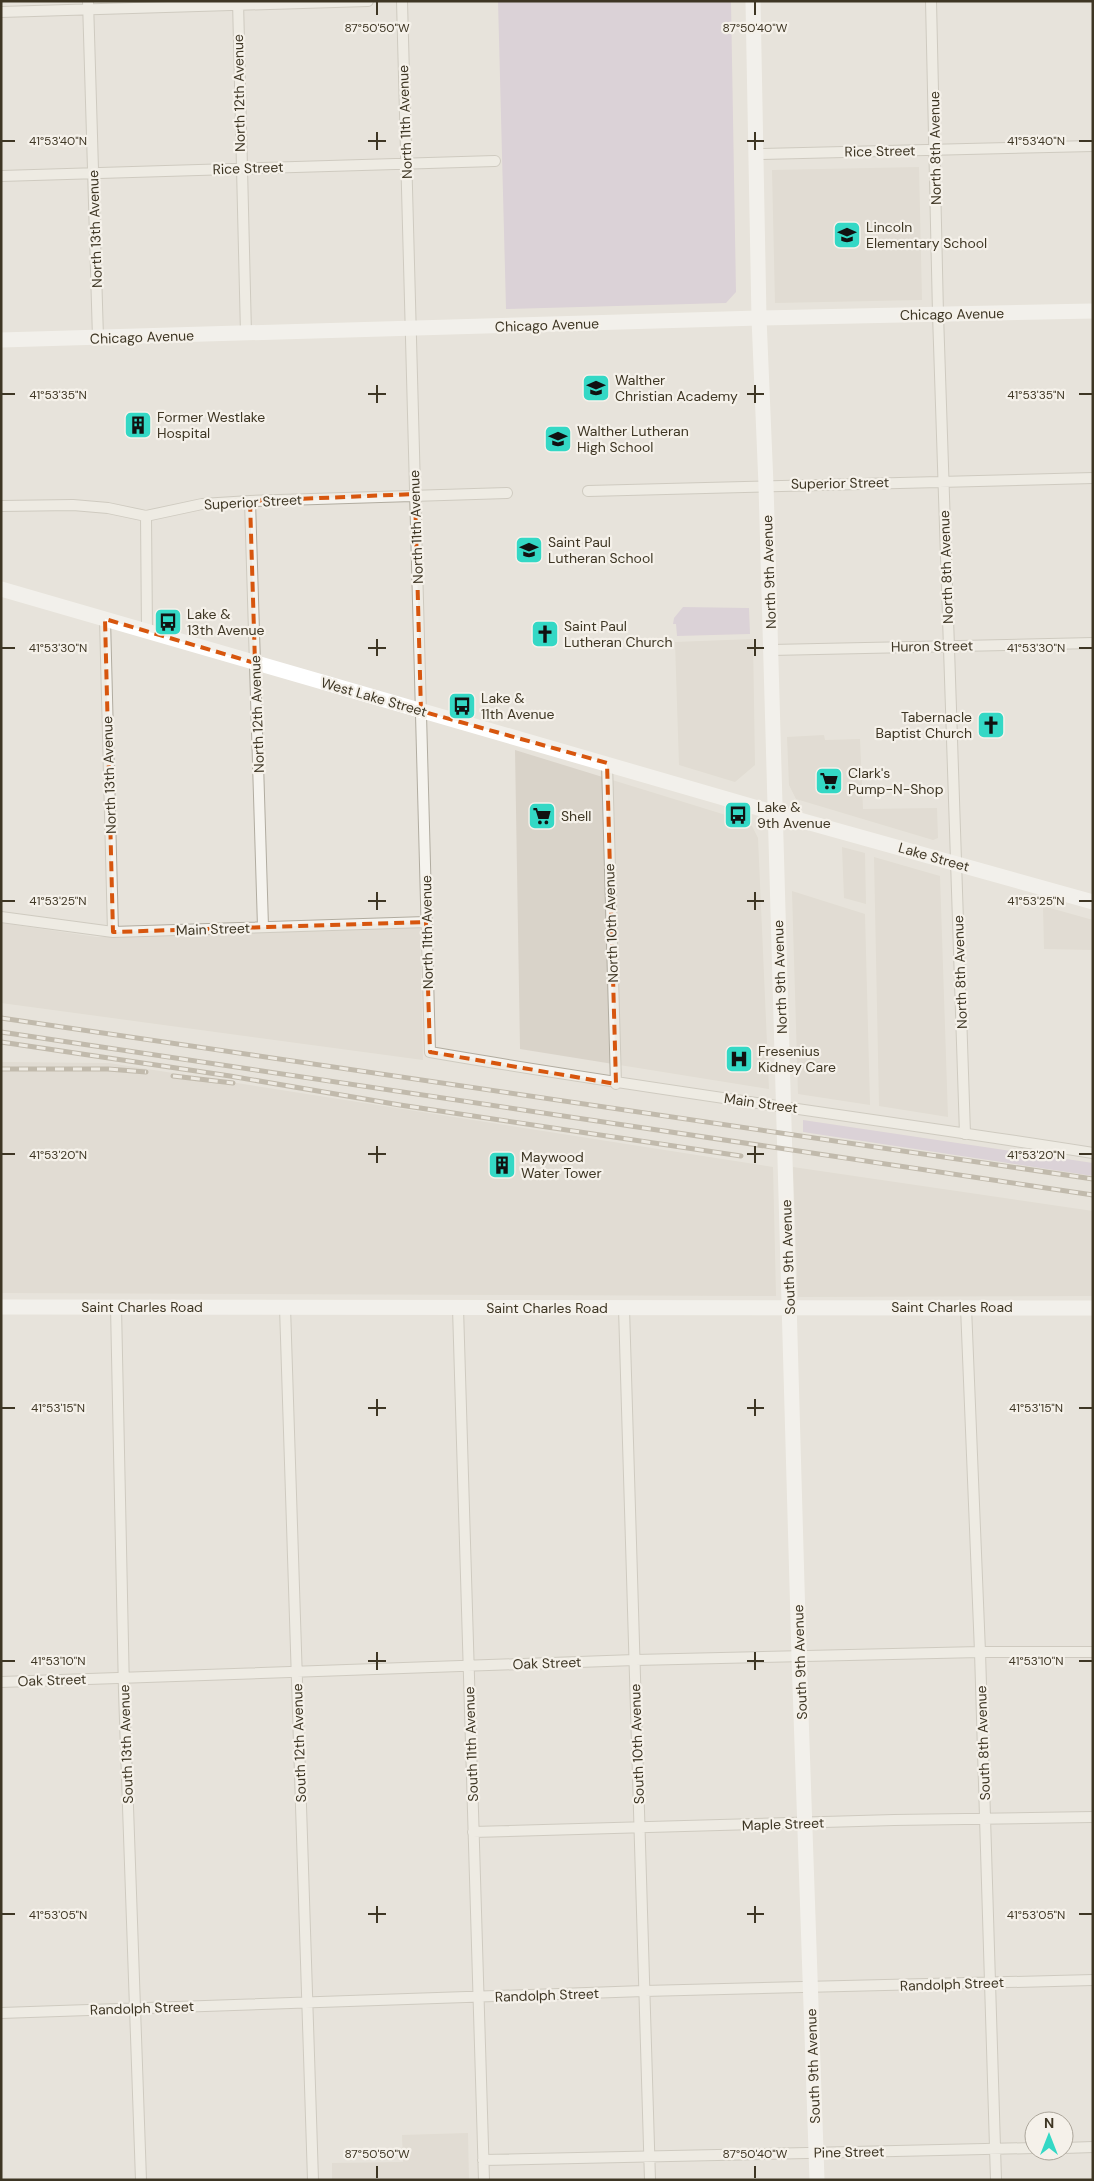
<svg xmlns="http://www.w3.org/2000/svg" width="1094" height="2181" font-family="'DM Sans',sans-serif">
	<style>
		.built { fill: #d9d3c9 }
		.green { fill: #cdbcd2 }
		.lines { fill: none; stroke-linecap: round; stroke-linejoin: round }
		.street-casing { stroke: #b1aca0; stroke-width: 12 }
		.street { stroke: #f5f3ee; stroke-width: 10 }
		.secondary { stroke: #fff; stroke-width: 15 }
		.rail-casing { stroke: #928774; stroke-width: 5 }
		.rail { stroke: #f5f1ea; stroke-width: 3; stroke-dasharray: 9; stroke-linecap: butt }
		.marked { fill: none; stroke: #d7560e; stroke-width: 4; stroke-dasharray: 10 6; stroke-linejoin: round }
		.ticks { fill: none; stroke: #3e3624; stroke-width: 2 }
		.labels { text-anchor: middle; stroke-width: 4.5; stroke-linejoin: round; paint-order: stroke }
		.street-label { font-size: 14px; fill: #3e3624; stroke: #f5f1ea }
		.poi-label { font-size: 14px; fill: #3e3624; stroke: #f5f1ea; text-anchor: start }
		.ticks-label { font-size: 12px; text-anchor: middle; fill: #3e3624; stroke: #f5f1ea; stroke-width: 4.5; stroke-linejoin: round; paint-order: stroke }
	</style>
	<rect width="100%" height="100%" fill="#e7e3db"/>
	<path class="built" d="M919,167L922,300L775,303L772,170Z
		M753,639L755,765L735,782L679,765L675,642Z
		M824,735L825,740L860,739L863,809L937,808L938,838L933,840L796,799L789,785L787,737Z
		M515,750L742,820L752,826L758,838L769,1089L520,1049Z
		M842,847L865,853L866,904L844,898Z
		M874,857L940,876L948,1117L879,1106Z
		M792,891L865,914L870,1105L798,1094Z
		M1043,906L1093,920V950L1044,949Z
		M1,923L97,937L420,927L423,1060L1,1003Z
		M1,1062L109,1063L773,1167L776,1296L1,1293Z
		M793,1167L1093,1211V1296L798,1297Z
		M468,2133L469,2180H332V2163L403,2162L402,2135Z"/>
	<path class="green" d="M498,1H731L736,292L726,303L506,309Z
		M683,607L749,608L750,634L677,636L676,624H673L674,618Z
		M803,1120L1093,1163V1176L803,1132Z"/>
	<g class="lines">
		<g class="street-casing">
			<path id="street" d="M88,1L98,338
				M238,1L246,334
				M402,1L430,1052C650,1090 872,1118 1093,1153
				M931,1L938,314L965,1134
				M1,12L368,1
				M757,154L1093,146
				M1,176L495,161
				M588,491L1093,478
				M250,501L263,927
				M1,506L73,505L108,508L146,516L202,504L250,501L507,493
				M146,516L147,632
				M105,619L113,932
				M771,650L1093,643
				M607,763L616,1084
				M1,917L113,932L426,922
				M116,1307L124,1692L141,2180
				M285,1307L313,2180
				M966,1307L980,1652L996,2180
				M458,1308L484,2180
				M624,1308L650,2180
				M1,1682L635,1660L980,1652H1093
				M473,1832L894,1820L1093,1817
				M1,2013L644,1991L1093,1980
				M1064,2148L1093,2147
				M483,2160L1034,2148"/>
		</g>
		<use href="#street" class="street"/>
		<path class="secondary" d="M753,1L759,318L766,485L799,1656L817,2180
			M1,340L759,318L1093,311
			M1,589L803,821L1093,902
			M1,1307L1093,1308"/>
		<g class="rail-casing">
			<path id="rail" d="M1,1018L1093,1179
				M1,1032L1093,1195
				M1,1042L230,1076L400,1105L741,1156
				M1,1069H108L146,1072
				M173,1076L233,1083"/>
		</g>
		<use href="#rail" class="rail"/>
	</g>
	<path d="M0 0H1094V2181H0ZM415,494L421,711L607,763L616,1084L430,1052L426,922L113,932L105,619L255,663L250,501Z" fill="#e7e3db" fill-opacity=".55" fill-rule="evenodd"/>
	<path class="marked" d="M415,494L421,711L607,763L616,1084L430,1052L426,922L113,932L105,619L255,663L250,501Z"/>
	<path class="ticks" d="M377,2V15M755,2V15M377,132V150M755,132V150M2,141H15M368,141H386M747,141H764M1079,141H1092M377,385V403M755,385V403M2,394H15M368,394H386M747,394H764M1079,394H1092M377,639V656M755,639V656M2,648H15M368,648H386M747,648H764M1079,648H1092M377,892V910M755,892V910M2,901H15M368,901H386M747,901H764M1079,901H1092M377,1146V1163M755,1146V1163M2,1154H15M368,1154H386M747,1154H764M1079,1154H1092M377,1399V1416M755,1399V1416M2,1408H15M368,1408H386M747,1408H764M1079,1408H1092M377,1652V1670M755,1652V1670M2,1661H15M368,1661H386M747,1661H764M1079,1661H1092M377,1906V1923M755,1906V1923M2,1914H15M368,1914H386M747,1914H764M1079,1914H1092M377,2166V2178M755,2166V2178"/>
	<defs>
		<g id="school-square" transform="scale(1.4375)"><rect x="-9" y="-9" width="18" height="18" rx="4" fill="#34d8c5" stroke="#f5f1ea"/><path d="M0-5L7-2L0 1L-7-2ZM-4 1L0 2.5L4 1V4Q0 6-4 4Z" fill="#111"/></g>
		<g id="building-square" transform="scale(1.4375)"><rect x="-9" y="-9" width="18" height="18" rx="4" fill="#34d8c5" stroke="#f5f1ea"/><path d="M-4-6H4V6H1V3H-1V6H-4ZM-2.5-4.3h1.7v1.8h-1.7ZM.8-4.3h1.7v1.8H.8ZM-2.5-1h1.7V.8h-1.7ZM.8-1h1.7V.8H.8Z" fill="#111"/></g>
		<g id="bus-square" transform="scale(1.4375)"><rect x="-9" y="-9" width="18" height="18" rx="4" fill="#34d8c5" stroke="#f5f1ea"/><path d="M-5-6H5V4H4V6H2V4H-2V6H-4V4H-5ZM-3.5-4V0h7V-4ZM-3.5 1.2v1.5H-2V1.2ZM2 1.2v1.5H3.5V1.2Z" fill="#111"/></g>
		<g id="church-square" transform="scale(1.4375)"><rect x="-9" y="-9" width="18" height="18" rx="4" fill="#34d8c5" stroke="#f5f1ea"/><path d="M-1.2-6h2.4v3.5h3.3v2.4h-3.3V6h-2.4V-.1h-3.3v-2.4h3.3Z" fill="#111"/></g>
		<g id="supermarket-square" transform="scale(1.4375)"><rect x="-9" y="-9" width="18" height="18" rx="4" fill="#34d8c5" stroke="#f5f1ea"/><path d="M-6-5.5h2.5l.6 2H6L4.5 2H-2.5L-4.4-4H-6ZM-1.5 3.2a1.3 1.3 0 1 0 .1 0ZM3 3.2a1.3 1.3 0 1 0 .1 0Z" fill="#111"/></g>
		<g id="hospital-square" transform="scale(1.4375)"><rect x="-9" y="-9" width="18" height="18" rx="4" fill="#34d8c5" stroke="#f5f1ea"/><path d="M-5-5h3v3.5h4V-5h3V5h-3V1.5h-4V5h-3Z" fill="#111"/></g>
	</defs>
	<g fill-rule="evenodd">
		<use href="#school-square" x="847" y="235"/>
		<use href="#school-square" x="596" y="388"/>
		<use href="#building-square" x="138" y="425"/>
		<use href="#school-square" x="558" y="439"/>
		<use href="#school-square" x="529" y="550"/>
		<use href="#bus-square" x="168" y="622"/>
		<use href="#church-square" x="545" y="634"/>
		<use href="#bus-square" x="462" y="706"/>
		<use href="#church-square" x="991" y="725"/>
		<use href="#supermarket-square" x="829" y="781"/>
		<use href="#bus-square" x="738" y="815"/>
		<use href="#supermarket-square" x="542" y="816"/>
		<use href="#hospital-square" x="739" y="1059"/>
		<use href="#building-square" x="502" y="1165"/>
	</g>
	<g class="labels">
		<g class="street-label">
			<text transform="translate(239 93) rotate(-91)" y="5">North 12th Avenue</text>
			<text transform="translate(405 122) rotate(-92)" y="5">North 11th Avenue</text>
			<text transform="translate(935 148) rotate(-91)" y="5">North 8th Avenue</text>
			<text transform="translate(880 151) rotate(-1)" y="5">Rice Street</text>
			<text transform="translate(248 168) rotate(-2)" y="5">Rice Street</text>
			<text transform="translate(95 229) rotate(-92)" y="5">North 13th Avenue</text>
			<text transform="translate(952 314) rotate(-1)" y="5">Chicago Avenue</text>
			<text transform="translate(547 325) rotate(-2)" y="5">Chicago Avenue</text>
			<text transform="translate(142 337) rotate(-2)" y="5">Chicago Avenue</text>
			<text transform="translate(840 483) rotate(-1)" y="5">Superior Street</text>
			<text transform="translate(253 502) rotate(-3)" y="5">Superior Street</text>
			<text transform="translate(416 527) rotate(-92)" y="5">North 11th Avenue</text>
			<text transform="translate(946 567) rotate(-92)" y="5">North 8th Avenue</text>
			<text transform="translate(769 572) rotate(-92)" y="5">North 9th Avenue</text>
			<text transform="translate(932 646) rotate(-1)" y="5">Huron Street</text>
			<text transform="translate(374 697) rotate(16)" y="5">West Lake Street</text>
			<text transform="translate(257 714) rotate(-92)" y="5">North 12th Avenue</text>
			<text transform="translate(109 775) rotate(-92)" y="5">North 13th Avenue</text>
			<text transform="translate(934 857) rotate(16)" y="5">Lake Street</text>
			<text transform="translate(611 923) rotate(-92)" y="5">North 10th Avenue</text>
			<text transform="translate(213 929) rotate(-2)" y="5">Main Street</text>
			<text transform="translate(427 932) rotate(-91)" y="5">North 11th Avenue</text>
			<text transform="translate(960 972) rotate(-92)" y="5">North 8th Avenue</text>
			<text transform="translate(780 977) rotate(-92)" y="5">North 9th Avenue</text>
			<text transform="translate(761 1103) rotate(8)" y="5">Main Street</text>
			<text transform="translate(788 1257) rotate(-92)" y="5">South 9th Avenue</text>
			<text x="142" y="1312">Saint Charles Road</text>
			<text x="952" y="1312">Saint Charles Road</text>
			<text x="547" y="1313">Saint Charles Road</text>
			<text transform="translate(800 1662) rotate(-92)" y="5">South 9th Avenue</text>
			<text transform="translate(547 1663) rotate(-2)" y="5">Oak Street</text>
			<text transform="translate(52 1680) rotate(-2)" y="5">Oak Street</text>
			<text transform="translate(299 1743) rotate(-92)" y="5">South 12th Avenue</text>
			<text transform="translate(983 1743) rotate(-92)" y="5">South 8th Avenue</text>
			<text transform="translate(126 1744) rotate(-92)" y="5">South 13th Avenue</text>
			<text transform="translate(471 1744) rotate(-92)" y="5">South 11th Avenue</text>
			<text transform="translate(637 1744) rotate(-92)" y="5">South 10th Avenue</text>
			<text transform="translate(783 1824) rotate(-2)" y="5">Maple Street</text>
			<text transform="translate(952 1984) rotate(-2)" y="5">Randolph Street</text>
			<text transform="translate(547 1995) rotate(-2)" y="5">Randolph Street</text>
			<text transform="translate(142 2008) rotate(-2)" y="5">Randolph Street</text>
			<text transform="translate(813 2066) rotate(-92)" y="5">South 9th Avenue</text>
			<text transform="translate(849 2152) rotate(-1)" y="5">Pine Street</text>
		</g>
		<g class="poi-label">
			<text x="866" y="232">Lincoln<tspan x="866" dy="16">Elementary School</tspan></text>
			<text x="615" y="385">Walther<tspan x="615" dy="16">Christian Academy</tspan></text>
			<text x="157" y="422">Former Westlake<tspan x="157" dy="16">Hospital</tspan></text>
			<text x="577" y="436">Walther Lutheran<tspan x="577" dy="16">High School</tspan></text>
			<text x="548" y="547">Saint Paul<tspan x="548" dy="16">Lutheran School</tspan></text>
			<text x="187" y="619">Lake &amp;<tspan x="187" dy="16">13th Avenue</tspan></text>
			<text x="564" y="631">Saint Paul<tspan x="564" dy="16">Lutheran Church</tspan></text>
			<text x="481" y="703">Lake &amp;<tspan x="481" dy="16">11th Avenue</tspan></text>
			<text x="972" y="722" text-anchor="end">Tabernacle<tspan x="972" dy="16">Baptist Church</tspan></text>
			<text x="848" y="778">Clark's<tspan x="848" dy="16">Pump-N-Shop</tspan></text>
			<text x="757" y="812">Lake &amp;<tspan x="757" dy="16">9th Avenue</tspan></text>
			<text x="561" y="821">Shell</text>
			<text x="758" y="1056">Fresenius<tspan x="758" dy="16">Kidney Care</tspan></text>
			<text x="521" y="1162">Maywood<tspan x="521" dy="16">Water Tower</tspan></text>
		</g>
	</g>
	<g class="ticks-label">
		<text x="377" y="32">87°50'50"W</text>
		<text x="755" y="32">87°50'40"W</text>
		<text x="58" y="145">41°53'40"N</text>
		<text x="1036" y="145">41°53'40"N</text>
		<text x="58" y="399">41°53'35"N</text>
		<text x="1036" y="399">41°53'35"N</text>
		<text x="58" y="652">41°53'30"N</text>
		<text x="1036" y="652">41°53'30"N</text>
		<text x="58" y="905">41°53'25"N</text>
		<text x="1036" y="905">41°53'25"N</text>
		<text x="58" y="1159">41°53'20"N</text>
		<text x="1036" y="1159">41°53'20"N</text>
		<text x="58" y="1412">41°53'15"N</text>
		<text x="1036" y="1412">41°53'15"N</text>
		<text x="58" y="1665">41°53'10"N</text>
		<text x="1036" y="1665">41°53'10"N</text>
		<text x="58" y="1919">41°53'05"N</text>
		<text x="1036" y="1919">41°53'05"N</text>
		<text x="377" y="2158">87°50'50"W</text>
		<text x="755" y="2158">87°50'40"W</text>
	</g>
	<rect width="1094" height="2181" fill="none" stroke="#3e3624" stroke-width="5"/>
	<g transform="translate(1049 2136)"><circle r="24" fill="#f5f1ea" stroke="#aca69b"/>
	<path d="M0-4L9 19L0 12L-9 19Z" fill="#34d8c5"/>
	<text y="-8" font-size="14" font-weight="bold" text-anchor="middle" fill="#3e3624">N</text>
	</g>
</svg>
